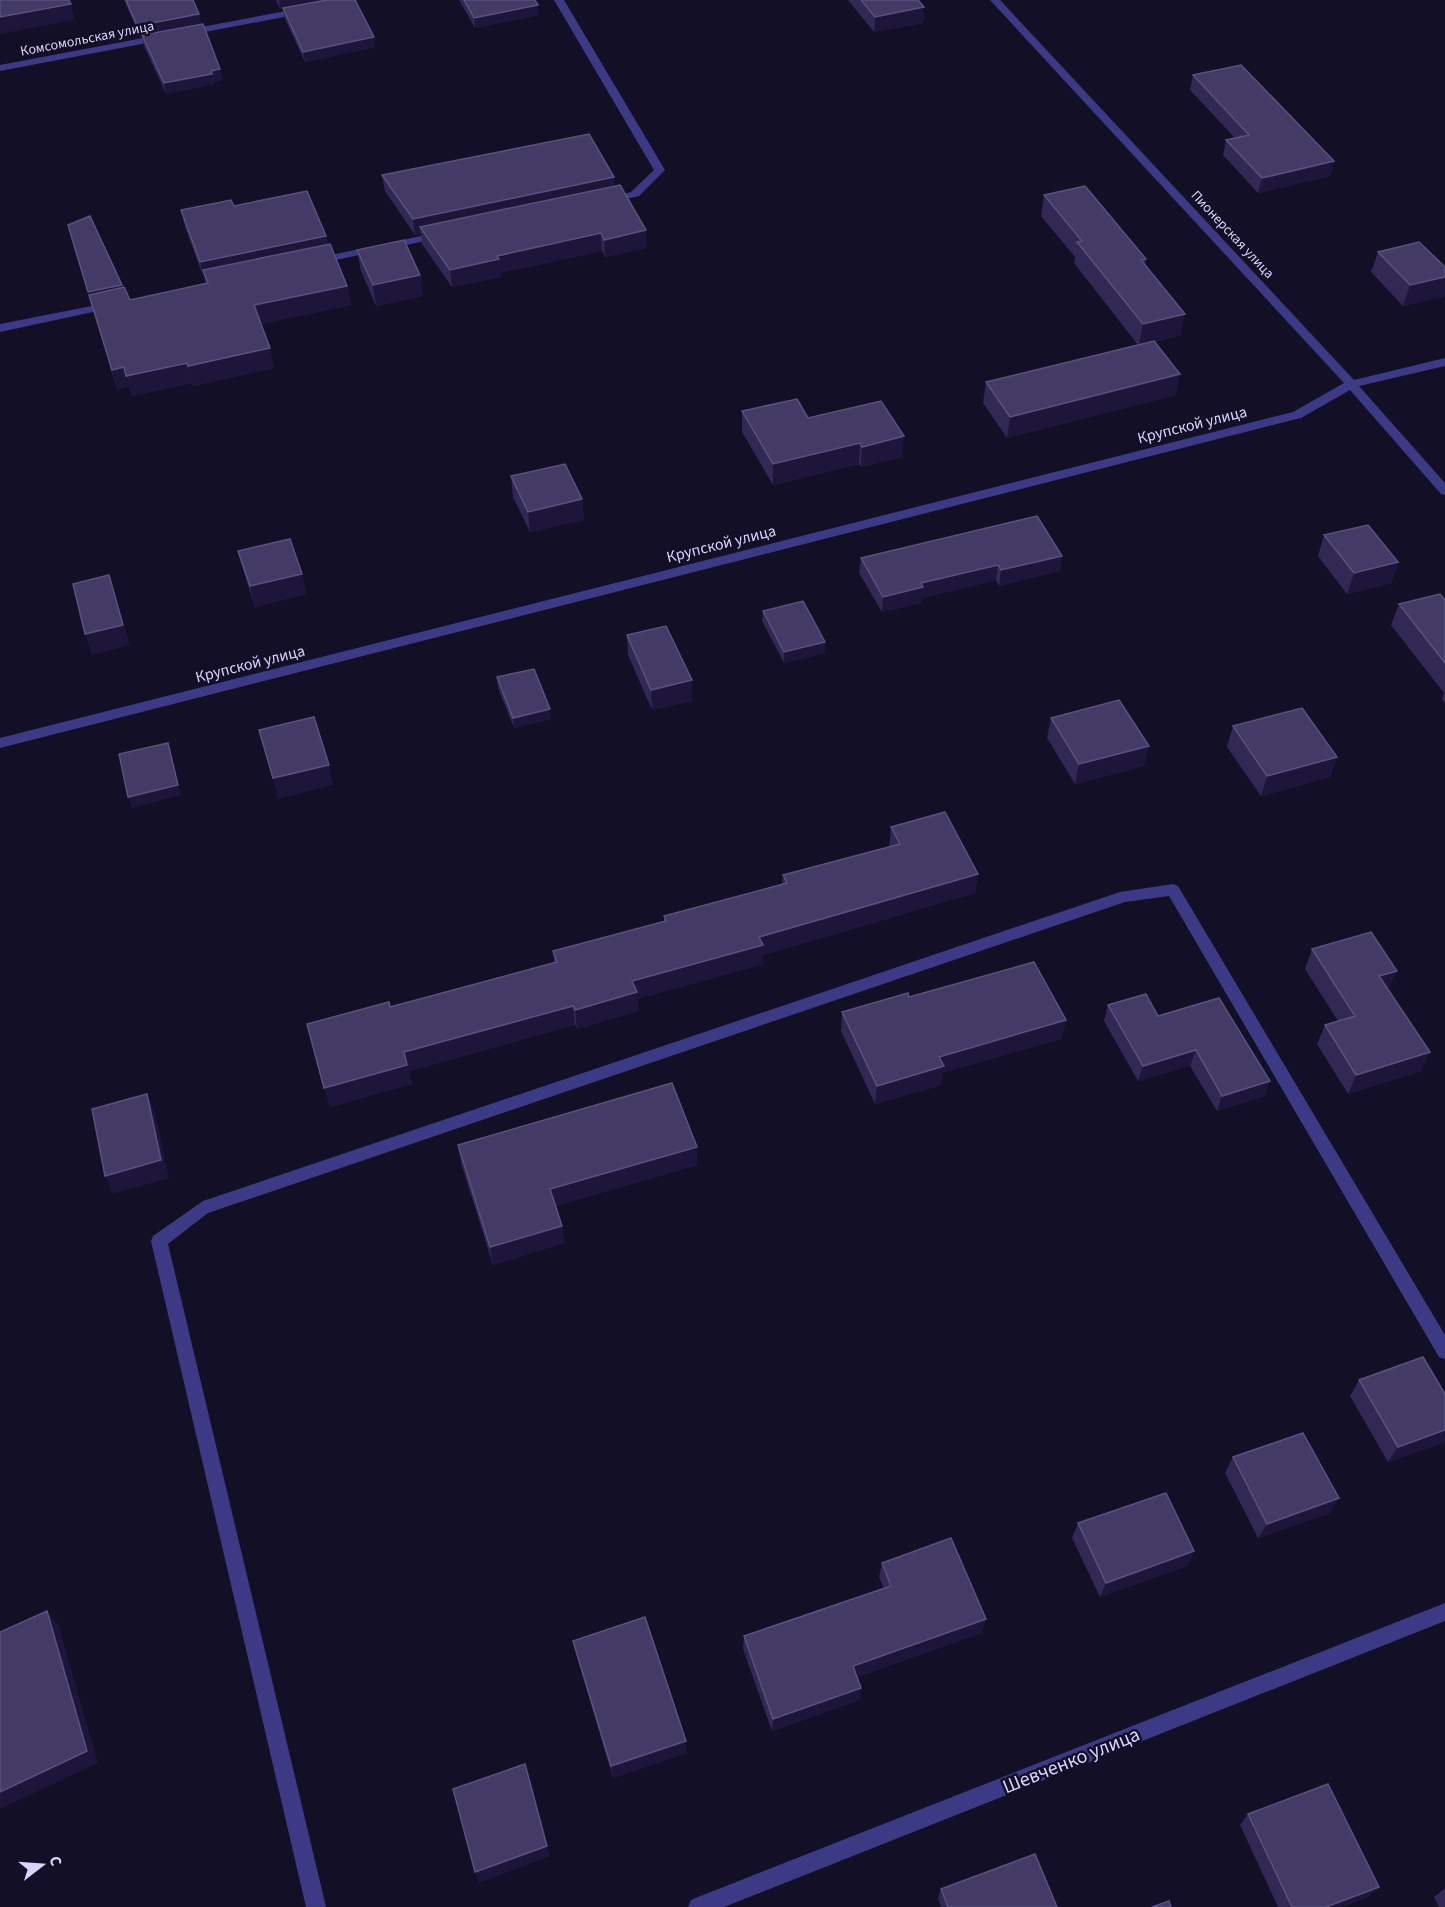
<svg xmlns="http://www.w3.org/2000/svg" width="1445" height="1907" font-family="'Source Sans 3',sans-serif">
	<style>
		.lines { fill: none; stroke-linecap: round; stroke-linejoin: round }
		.minor { fill: #3d3a85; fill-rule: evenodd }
		.wall { fill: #312854 }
		.shaded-wall { fill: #1d163a }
		.building { fill: #433a66; stroke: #5a527e; stroke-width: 1.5 }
		.labels { text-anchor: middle; stroke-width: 5; stroke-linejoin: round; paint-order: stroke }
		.far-street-label { font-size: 14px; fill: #d9d4ff; stroke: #130f26 }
		.street-label { font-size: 16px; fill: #d9d4ff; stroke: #130f26 }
		.near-street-label { font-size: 20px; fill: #d9d4ff; stroke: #130f26 }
	</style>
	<rect width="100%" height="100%" fill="#130f26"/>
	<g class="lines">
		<path class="minor" d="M554,0H564L665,170L639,196L608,203L603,200L631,192L654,170Z
			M990,0H1000L1354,380L1445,358V366L1359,386L1445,483V495L1441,494L1350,390L1301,418L0,748V738L1293,412L1344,383Z
			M302,8L305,9V13L0,71V65Z
			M440,232L444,233V237L317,264L311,261L317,258Z
			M112,302L118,305L116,307L0,332V324Z
			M1173,884L1178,886L1445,1335V1359L1439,1357L1169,896L1125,902L208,1213L168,1244L326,1907H306L151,1241L153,1236L203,1201L1120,892Z
			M1445,1603V1621L724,1907H688L691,1900L698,1897Z"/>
	</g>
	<path class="wall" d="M124,0H193L199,14L201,24L223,80L214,82V84L166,94L144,46L142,36H140Z
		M276,0H355L375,47L305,62L285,19L283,9H280Z
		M459,0H535L539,15L475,28Z
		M848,0H918L924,7L923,23L874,32Z
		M1193,75L1334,161L1330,176L1258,193L1223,155L1226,140L1235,138L1190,90Z
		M382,175L615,186L647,248L605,257L602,251L500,273L501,277L452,287L422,244L421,234L415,235L385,191Z
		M1044,195L1146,259L1145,265L1181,335L1154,342L1176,395L1007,438L983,403L986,382L1138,345L1074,263L1075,257L1041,216Z
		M234,206L326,236L327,244L347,286L351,305L261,324L274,368L193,386L192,383L132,396L129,386L117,389L68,225L122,285L130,300L206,284L185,227L181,210Z
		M357,250L420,275L423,296L376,306L361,271Z
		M1378,252L1445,267V296L1403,306L1371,272Z
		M742,411L808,418L902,457L861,467L859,464L773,485L742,432Z
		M511,476L582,499L584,520L530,532L513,497Z
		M1324,535L1398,562L1391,583L1347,594L1318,556Z
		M238,551L302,574L306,594L255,607L244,572Z
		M1062,556L1060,571L999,586L996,580L922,598L921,603L882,612L859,573L861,558Z
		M1445,600V703L1442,699L1444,693L1391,625L1399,604Z
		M763,611L825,653L784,663L762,621Z
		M627,635L692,680V701L652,710L628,655Z
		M497,677L551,719L514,728L498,688Z
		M1051,718L1144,766L1075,784L1047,738Z
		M1233,726L1337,757L1330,777L1261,796L1227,747Z
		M891,827L978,874L975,893L763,955V964L637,999L638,1011L577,1029L575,1025L409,1071L412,1084L330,1107L390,1007L554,962L553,951L664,921V916L782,884L783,875L889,847Z
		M1312,949L1397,971L1388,990L1421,1071L1348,1094L1317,1044L1325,1025L1338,1021L1305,969Z
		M909,997L1066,1020L1061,1039L942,1073L941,1085L875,1104L841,1031L842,1012Z
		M1108,1005L1158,1016L1265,1096L1217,1111L1190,1066L1138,1081L1104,1021Z
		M458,1145L697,1147V1165L555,1206L562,1226L564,1243L493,1265L461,1163Z
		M1359,1380L1445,1394V1442L1388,1462L1350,1396Z
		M1233,1457L1330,1513L1258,1538L1225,1473Z
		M1078,1523L1194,1551L1187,1566L1100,1597L1072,1538Z
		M882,1563L986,1619L981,1633L857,1677L861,1688L859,1700L772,1731L743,1649L744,1636L884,1589L879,1577Z
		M573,1641L686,1753L613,1778L576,1654Z
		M1248,1814L1379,1887L1368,1897L1341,1907H1278L1240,1825Z
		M1445,1888V1907H1439L1434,1897Z
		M941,1889L1057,1907H941L938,1899Z"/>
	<path class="shaded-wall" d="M279,0H337L280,9Z
		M71,4L75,20L0,34V17Z
		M538,5L539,15L475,28L474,18Z
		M924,7L923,23L874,32L875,17Z
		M199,14L201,24L140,36L137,26Z
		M374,37L375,47L305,62L303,52Z
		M220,69L223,80L214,82V84L166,94L164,83Z
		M1334,161L1330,176L1258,193L1262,178Z
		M614,177L615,193L420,227L421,234L415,235L413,219Z
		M646,230L647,248L605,257L604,240Z
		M601,233L602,251L500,273L501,277L452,287L450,270L497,256Z
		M326,236L329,253L203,270L205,279H204L200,262Z
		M420,275L423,296L376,306L373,285Z
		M1445,277V296L1403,306L1410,285Z
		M122,285L124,296L91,303L88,292Z
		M347,286L351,305L258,325L254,305Z
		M1185,314L1181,335L1139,345L1143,324Z
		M270,348L274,368L193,386L188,366Z
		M187,363L192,383L132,396L126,376Z
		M124,367L129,386L117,389L112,370Z
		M1180,374L1176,395L1007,438L1010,417Z
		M904,436L902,457L861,467L862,447Z
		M860,443L859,464L773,485V464Z
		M582,499L584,520L530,532L528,512Z
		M1062,556L1060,571L999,586L1001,570Z
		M1398,562L1391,583L1347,594L1354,573Z
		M998,565L996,580L922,598L921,603L882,612L883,597L921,583Z
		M302,574L306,594L255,607L250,586Z
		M109,575L130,645L92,655L85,634Z
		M825,642V653L784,663V652Z
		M692,680V701L652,710L651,690Z
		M550,709L551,719L514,728L513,718Z
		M168,743L181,795L132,808L128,797Z
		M1149,746L1144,766L1075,784L1079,764Z
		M1337,757L1330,777L1261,796L1267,776Z
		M329,765L333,785L278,799L273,778Z
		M978,874L975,893L763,955V964L637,999L638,1011L577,1029L575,1010L632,981L759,937Z
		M1397,971L1388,990L1379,976Z
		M573,1006L575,1025L409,1071L412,1084L330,1107L324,1088L404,1052Z
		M1066,1020L1061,1039L942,1073L941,1085L875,1104L877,1086L939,1057Z
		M1196,1050L1190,1066L1138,1081L1143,1066Z
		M1430,1052L1421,1071L1348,1094L1356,1075Z
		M1270,1081L1265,1096L1217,1111L1222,1096Z
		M147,1094L155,1113L169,1178L113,1194L105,1176Z
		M697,1147V1165L552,1207L550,1189Z
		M562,1226L564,1243L493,1265L490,1247Z
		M1445,1430V1442L1388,1462L1398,1447Z
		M1339,1498L1330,1513L1258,1538L1267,1524Z
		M1194,1551L1187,1566L1100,1597L1106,1583Z
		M47,1611L58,1624L98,1763L0,1809V1792Z
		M986,1619L981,1633L851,1679L853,1666Z
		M861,1688L859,1700L772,1731L773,1719Z
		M686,1741V1753L613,1778L611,1766Z
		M525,1764L550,1856L479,1883L475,1872Z
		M1379,1887L1368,1897L1341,1907H1326Z"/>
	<path class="building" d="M0,0H69L71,4L0,17Z
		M126,0H193L199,14L137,26Z
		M327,0H355L374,37L303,52L283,8Z
		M464,0H535L538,5L474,18Z
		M861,0H918L924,7L875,17Z
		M203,24L220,69L211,71L212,74L164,83L142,35Z
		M1241,65L1334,161L1262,178L1226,140L1249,135L1193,75Z
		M589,134L614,177L413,219L382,175Z
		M620,185L646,230L604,240L601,233L497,256L499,259L450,270L420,227Z
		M1085,186L1146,259L1141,260L1185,314L1143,324L1077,242L1082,241L1044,195Z
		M307,191L326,236L200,262L181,210L231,200L234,206Z
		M90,216L122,285L88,292L68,225Z
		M404,240L420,275L373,285L357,250Z
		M1419,242L1445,267V277L1410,285L1378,252Z
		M330,244L347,286L254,305L270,348L188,366L187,363L126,376L124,367L112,370L89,295L124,287L130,300L208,283L203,270Z
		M1154,341L1180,374L1010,417L986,382Z
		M797,399L808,418L881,401L904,436L862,447L860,443L773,464L742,411Z
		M565,464L582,499L528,512L511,476Z
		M1037,516L1062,556L1001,570L998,565L921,583L923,587L883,597L861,558Z
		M1368,525L1398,562L1354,573L1324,535Z
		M290,539L302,574L250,586L238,551Z
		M109,575L123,625L85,634L73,584Z
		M1440,594L1445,600V663L1399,604Z
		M803,601L825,642L784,652L763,611Z
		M666,626L692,680L651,690L627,635Z
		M534,669L550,709L513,718L497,677Z
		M1119,700L1149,746L1079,764L1051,718Z
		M1302,708L1337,757L1267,776L1233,726Z
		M314,717L329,765L273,778L259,730Z
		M168,743L178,785L128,797L119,754Z
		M945,812L978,874L759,937L763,945L632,981L637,992L575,1010L573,1006L404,1052L407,1065L324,1088L307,1024L389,1002L390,1007L557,962L553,951L666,921L664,916L787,883L783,875L900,844L891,827Z
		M1371,932L1397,971L1379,976L1430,1052L1356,1075L1325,1025L1355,1016L1312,949Z
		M1034,962L1066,1020L939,1057L944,1066L877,1086L842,1012L908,993L909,997Z
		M1146,994L1158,1016L1219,998L1270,1081L1222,1096L1196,1050L1143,1066L1108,1005Z
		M672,1083L697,1147L550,1189L562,1226L490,1247L458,1145Z
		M147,1094L161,1160L105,1176L92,1109Z
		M1423,1357L1445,1394V1430L1398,1447L1359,1380Z
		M1303,1433L1339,1498L1267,1524L1233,1457Z
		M1166,1493L1194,1551L1106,1583L1078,1523Z
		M951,1538L986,1619L853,1666L861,1688L773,1719L744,1636L891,1586L882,1563Z
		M47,1611L87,1751L0,1792V1632Z
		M645,1617L686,1741L611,1766L573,1641Z
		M525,1764L547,1846L475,1872L453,1789Z
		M1328,1784L1379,1887L1326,1907H1292L1248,1814Z
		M1035,1854L1057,1907H948L941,1889Z
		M1169,1901L1171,1907H1152Z"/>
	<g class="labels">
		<g class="far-street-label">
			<text transform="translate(87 38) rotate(-11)" y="5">Комсомольская улица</text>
			<text transform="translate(1233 234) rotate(47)" y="5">Пионерская улица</text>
		</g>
		<g class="street-label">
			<text transform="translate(1192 424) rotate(-14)" y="6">Крупской улица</text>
			<text transform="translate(721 543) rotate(-14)" y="6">Крупской улица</text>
			<text transform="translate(250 663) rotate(-14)" y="6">Крупской улица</text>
		</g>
		<g class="near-street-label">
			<text transform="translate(1071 1760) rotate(-22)" y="7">Шевченко улица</text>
		</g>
	</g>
	<g transform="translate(42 1865) rotate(73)" stroke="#130f26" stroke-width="4.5" paint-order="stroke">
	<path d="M0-4.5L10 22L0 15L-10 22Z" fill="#d9d4ff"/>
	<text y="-9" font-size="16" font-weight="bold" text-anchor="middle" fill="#d9d4ff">С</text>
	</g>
</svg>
